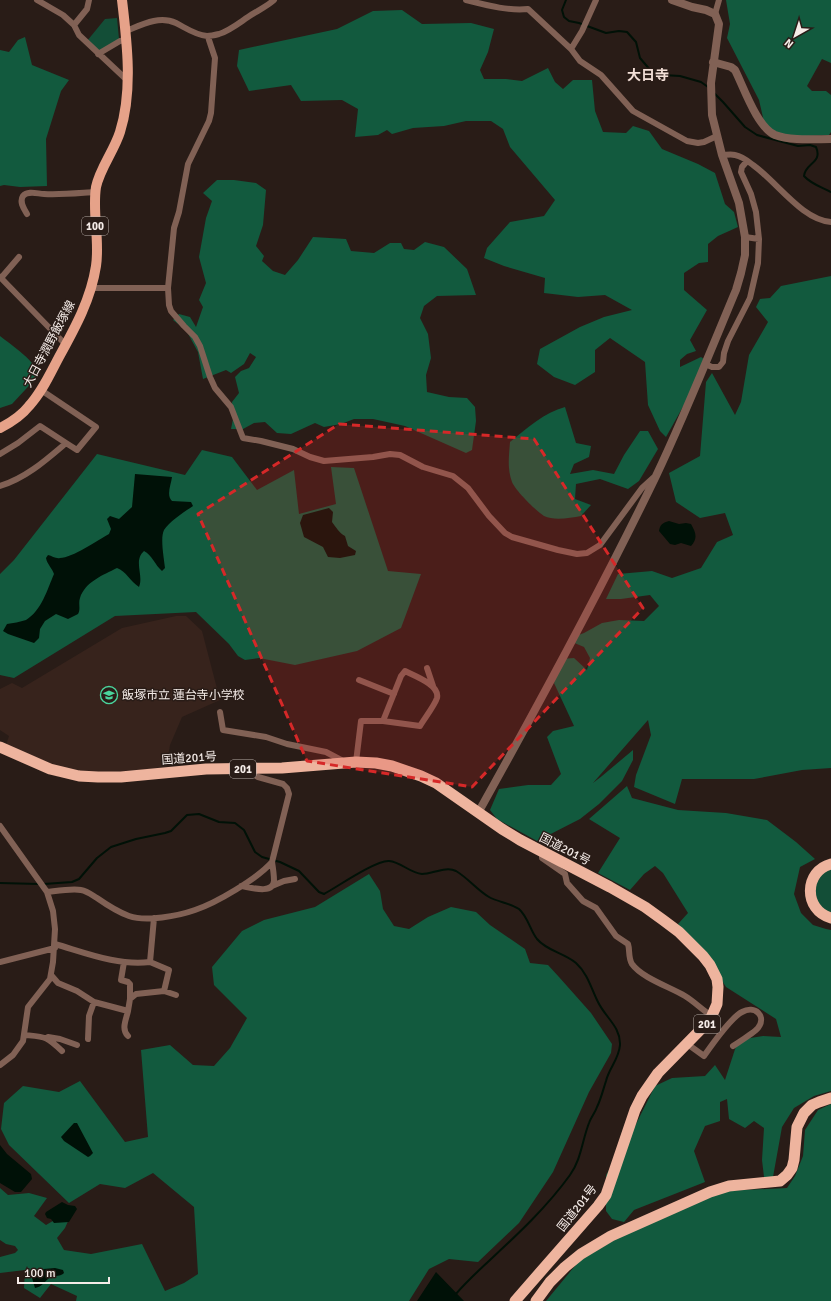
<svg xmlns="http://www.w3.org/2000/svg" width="831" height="1301" font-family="Signika,'Noto Sans JP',sans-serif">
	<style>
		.built { fill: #37231c }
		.green { fill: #134e37 }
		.forest { fill: #125a3e }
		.water { fill: #001107 }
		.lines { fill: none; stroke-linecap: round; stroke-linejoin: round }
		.stream { stroke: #001107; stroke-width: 2 }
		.minor { stroke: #816155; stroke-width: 6 }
		.tertiary { stroke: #816155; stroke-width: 8 }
		.primary { stroke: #e6a289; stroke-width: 10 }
		.trunk { stroke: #eeb49e; stroke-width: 11 }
		.marked { fill: #d62828; fill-opacity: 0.2; stroke: #d62828; stroke-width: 3; stroke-dasharray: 8 5; stroke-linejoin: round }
		.labels { text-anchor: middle; stroke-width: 3; stroke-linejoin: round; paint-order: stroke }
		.shield { fill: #291c17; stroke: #b8aea9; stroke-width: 1 }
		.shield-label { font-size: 11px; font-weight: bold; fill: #f5ece8 }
		.street-label { font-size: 12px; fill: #f5ece8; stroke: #291c17 }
		.poi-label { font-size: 12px; fill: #f5ece8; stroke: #291c17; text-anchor: start }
		.quarter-label { font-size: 14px; font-weight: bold; fill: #f2dfd7; stroke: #291c17 }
	</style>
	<rect width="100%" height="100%" fill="#291c17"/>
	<path class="built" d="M176,616H186L202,631L220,700L182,717L170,745L168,758L171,766L142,770L109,772L77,771L54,765L6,745L9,736L0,730V689L12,683L22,688L122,628Z"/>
	<path class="green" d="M117,18L119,39L100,51L87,41L105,19Z
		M831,868V915L820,911L814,888L823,872Z"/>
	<path class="forest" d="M726,0H831V63L822,59L807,86L812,91H826L831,95V132L829,135L782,137L765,126L759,100L727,38L730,24Z
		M402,10L422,24L471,23L494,29L488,52L480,70L484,79H506L522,81L548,68L555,82L563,89L573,80H592L595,111L603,132L626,133L633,126L649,131L662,149L698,164L715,173L725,204L734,212L738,227L718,236L708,244V262L699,263L684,273V290L707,310L690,340L696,351L687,354L680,360V367L701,357L708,362L666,437L660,431L648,405L645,362L610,338L595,350V372L575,385L554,377L537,364L540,349L580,327L604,317L632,310L605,295L578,297L544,293L545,278L504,266L484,258L487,248L510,222L544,216L555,200L510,147L503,129L491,121H466L444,126L413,128L392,134L387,130L378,135L355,137L358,109L342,100L301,101L291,85L249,91L237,66L239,50L337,29L373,11Z
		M25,37L32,65L69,80L61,91L46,139L47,186L20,187L4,185L0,186V50L9,52L18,40Z
		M217,180H234L256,183L266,190L263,225L256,246L264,256L262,261L273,271L285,275L298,260L313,237L346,239L351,251L374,253L390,243H401L404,249L414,250L425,242L444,247L467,269L476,295L437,296L424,306L420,318L428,334L431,358L426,375L427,392L449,397L467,398L475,407L476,421L472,450L466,453L405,426L373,419H354L341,424L324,427L315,423L291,434L277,433L265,422L254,423L243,429H231L233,419L232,402L239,393L235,377L241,371L249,368L256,357L250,353L244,364L231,373L226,370L203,379L198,352L186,330L173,320L179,314L190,317L196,327L203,307L199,300L206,283L199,257L206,218L212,201L203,193Z
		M831,276V768L802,770L754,779H682L675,804L634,787L636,775L651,735L648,720L593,783L602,776L633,750V760L622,781L599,804L580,819L537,841L497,819L490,810L499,789L528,785H551L561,774L547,737L553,731L574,726L554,683L561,659L574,658L587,670L590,658L584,647L572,642L576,636L584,633L602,623L619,620L644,621L659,606L650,595L621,599H606L618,574L652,571L672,578L701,568L717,542L733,535L725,513L700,518L676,502L669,473L700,456L706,382L712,373L735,415L741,402L749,355L768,322L756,307L760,299L770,298L781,286Z
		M0,336C11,345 38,362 38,376L12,404L0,408Z
		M565,407L576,443L591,446L589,457L574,464L570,474L593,470L614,474L624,455L640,431H648L658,449L639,481L628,489L600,479L576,484L575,499L591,505L581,516C570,518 554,521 544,516C536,511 515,490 512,482C507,469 509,455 510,442C526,429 545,412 565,407Z
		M202,450L232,457L257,490L294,470L299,514L336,504L331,467L354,468L388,571L421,574L401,628L357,651L295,665L259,658L245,660L238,656L229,644L196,612L115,616L14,678L0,675V574L14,560L97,454L185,475Z
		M627,786L632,798L678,810L726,813L767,820L796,842L815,859L800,867L794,894L801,913L813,925L826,929L831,930V1091L814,1096L794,1108L782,1127L773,1177H764L762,1160L764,1128L754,1121L745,1128L729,1119L727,1099L720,1102V1121L705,1126L694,1151L705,1182L634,1210L624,1222L612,1219L606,1211V1175L633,1130L655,1086L672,1078L705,1076L715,1065L725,1080L738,1040L763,1036L781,1037L776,1019L726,987L712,965L678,924L688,913L663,873L655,866L644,874L630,890L598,873L620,838L589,819Z
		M369,874L380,891L383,909L394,926L409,929L428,917L451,907L476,912L490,925L525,949L530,963L548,965L559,977L591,1013L612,1044L611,1053L589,1092L553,1172L519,1223L478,1262L449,1259L429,1269L409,1301H76L77,1296L51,1284L40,1298L24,1288L25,1270L0,1273V1257L15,1253L18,1250L15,1246L6,1244L0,1240V1188L8,1195L29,1193L47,1198L34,1216L46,1225L58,1218L69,1219L65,1228L57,1238L64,1250L91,1254L142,1244L165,1291L184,1283L198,1274L194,1207L153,1173L125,1188L100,1184L69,1203L9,1145L1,1129L4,1103L23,1086L59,1092L80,1081L125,1142L148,1137L141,1050L170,1045L193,1065L214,1066L230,1048L247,1018L214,985L212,967L242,931L264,920L315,907Z
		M831,1104V1301H546L579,1261L621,1236L724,1191L787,1188L795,1176L803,1156L805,1130L818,1110Z"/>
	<path class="water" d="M135,474L172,477C171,485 166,495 172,501L191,502L193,506C184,512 170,521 164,530C160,538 164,558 165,568L162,571C155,565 152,555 144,551C133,561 144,575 139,587C130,581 126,571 117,568C103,575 85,582 80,598C78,604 81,609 78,614L68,619L56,614L45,621L40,629L39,638L34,643L8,634L3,631L7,624C13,623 20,622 26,620C42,610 47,590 54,574C52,568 47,564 46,558L48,555C52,556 56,559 60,558C72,558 98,540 109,534L111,529L107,519L110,516L119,519L132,507Z
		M329,508L333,512L332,522C336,527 339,533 345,536L348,546L356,551L355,555L340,558L328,557L323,547L304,537L300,523L303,515Z
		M669,521L679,524L686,523L691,524C696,533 698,538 691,546L681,543L675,545L670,544L659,531C660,525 662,523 669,521Z
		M74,1123H77L93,1153L90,1156L88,1157L64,1141L61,1137Z
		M0,1145L7,1154L31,1174L32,1179L21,1192H15L0,1183Z
		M62,1202L68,1205L75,1206L77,1209L69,1222L54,1223L51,1219L47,1218L45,1214L46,1212Z
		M55,1268L63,1270L64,1273C60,1277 56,1275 51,1277C45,1280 43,1287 35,1288L32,1278V1270Z
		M436,1272L464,1301H417Z"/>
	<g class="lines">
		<path class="stream" d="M566,0L562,10L564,17L569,21L579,23L606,33L619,31L627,32L636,42L640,58L651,71L663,75L680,76L701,82L708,87
			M714,93L723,102L745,127L757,135L798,146L810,145L816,147C823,163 805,163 804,176C811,184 821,187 831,192
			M0,883L39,884
			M44,884L72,882L79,879L97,858L111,847L136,839L165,833L171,831L187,815L199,814L219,822L235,823L244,830L255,852L262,857L280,862L299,871L319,892L324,894C337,887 376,860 389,861C401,862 410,873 422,874C432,874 446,866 456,871C468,878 477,890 489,897C498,902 510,903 519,909C528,917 530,930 537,939C547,951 564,953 576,963C588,974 591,988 598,1002C605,1017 621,1027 620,1045C619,1059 609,1068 606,1081C603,1090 601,1099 597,1107C595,1113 591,1117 589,1123C582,1141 581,1160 570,1175C547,1207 518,1234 490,1260C478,1271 466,1282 455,1295"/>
		<path class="minor" d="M37,0L63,15L74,25L79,35L128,81
			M466,0C486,5 507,11 528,9L571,49L580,61L601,75L633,111L687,141L698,143L704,142L717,136
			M715,14L719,0
			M74,25L87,9L89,0
			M126,31C141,25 159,15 176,23C186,28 195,35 207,36C210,36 215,35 219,34C229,31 239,23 248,17C257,11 266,7 274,0
			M208,36L209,40L215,58L211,113L209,121L188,164L179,212L174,228L168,288L169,305L171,311L184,326L195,337L200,346L210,377L215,388L231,407L243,438L261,441L293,449L310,457L324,461L373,457L390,454L400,455L423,467L453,476L468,488L489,516L505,533L512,537L558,550L577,554L587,553L600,545L642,488L653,478
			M571,49L582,31L596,0
			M98,54L120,41L126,40
			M722,155C726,155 731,154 735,155C741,156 748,161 753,165C777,182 802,220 831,222
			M27,214C24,209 19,202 23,196C28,190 38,194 44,194C61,195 79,193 95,192
			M745,237L759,239
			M0,277L66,345
			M1,278L19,257
			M91,288H168
			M705,364L712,367H719L723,362L724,353L728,341L750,298L758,263L759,239L756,212L751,194L741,172L742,167L747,161
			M0,454L18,443L40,426L66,443
			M0,486C26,478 46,460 66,443L77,450L96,427L41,390
			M427,668L433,686
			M359,680L394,694
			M220,712L223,730L266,737L287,744L326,752L343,761
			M356,762L361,721H383L420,726C424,719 435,705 437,698C440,685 415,676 405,671L401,676L383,721
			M0,826L47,892L53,911L55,929L53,962L50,979L28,1007L23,1041L13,1055L0,1065
			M543,852L542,856V858L565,874L567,883L583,901L596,908L616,936L628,944C630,950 628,958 632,964C642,978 670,987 685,996C695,1002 702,1010 712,1016
			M241,886C249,887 273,895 274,881C274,875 273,868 272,862
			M272,886L284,881L295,879
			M47,892C56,891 73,888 81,890C87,891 92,895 97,898C107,905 118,912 129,916C146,922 178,916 195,910C216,903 257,879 272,862L289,794L287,788L283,784L258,777L244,770
			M55,944C86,953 118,966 150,962L154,918
			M0,962L55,948
			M124,962L121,980L128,982L130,984V999
			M150,962L169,970L164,991
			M51,975L58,983L77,991L94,1002L128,1011L130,999L136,994L164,991L176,995
			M25,1035C46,1037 46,1036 62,1051
			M128,1036C121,1029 126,1020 128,1011
			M48,1037L60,1039L77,1045
			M88,1039L89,1016L94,1002
			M686,1043L704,1056C711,1046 732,1017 742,1012C755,1005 767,1016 758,1028C755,1032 739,1042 733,1046"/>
		<path class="tertiary" d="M713,62L731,67L735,70C744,88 757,127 775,135C790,141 815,139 831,139
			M478,813C540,702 601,590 656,476C685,415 710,352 736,290L741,273L745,255V237L739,203L722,155L712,115L711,83L719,24L715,14L706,10L692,7L672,0"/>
		<path class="primary" d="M0,428C10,423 22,415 29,406C42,392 50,374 59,357C75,328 91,299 96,266C100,240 92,213 96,187C100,168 114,151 120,132C133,91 127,42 122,0"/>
		<path class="trunk" d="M0,747L50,769L79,776L98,777H121L206,769L282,768L356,762L376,763L392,766L421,776L436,783L502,829L520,840L610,887L645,907L663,920L679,932L703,956L710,965L717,979L718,987L717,1004L710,1020L658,1073L642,1096L635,1110L606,1195L598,1206L515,1301
			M831,864C804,871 803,910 831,918
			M536,1301L550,1282L565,1267L581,1254L611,1236L710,1192L729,1186L780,1181L787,1175L792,1168L794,1160L797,1127L804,1113L812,1105L819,1102L831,1098"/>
	</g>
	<path class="marked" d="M339,424L534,439L643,608L472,787L307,761L198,514Z"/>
	<defs>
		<g id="school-ring" transform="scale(0.9)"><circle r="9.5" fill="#291c17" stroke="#4ad49c" stroke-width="1.5"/><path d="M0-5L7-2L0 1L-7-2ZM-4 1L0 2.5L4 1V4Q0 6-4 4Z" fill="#4ad49c"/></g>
	</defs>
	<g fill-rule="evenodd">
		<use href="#school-ring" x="109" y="695"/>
	</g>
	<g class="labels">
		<g class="shield">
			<rect x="82" y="217" width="26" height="18" rx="3"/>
			<rect x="230" y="760" width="26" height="18" rx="3"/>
			<rect x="694" y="1015" width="26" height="18" rx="3"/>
		</g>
		<g class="shield-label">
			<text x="95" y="230">100</text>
			<text x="243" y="773">201</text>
			<text x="707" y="1028">201</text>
		</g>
		<g class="street-label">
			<text transform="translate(49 344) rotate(-62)" y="4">大日寺潤野飯塚線</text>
			<text transform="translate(189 758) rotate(-4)" y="4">国道201号</text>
			<text transform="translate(565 849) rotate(27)" y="4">国道201号</text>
			<text transform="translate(577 1208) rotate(-52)" y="4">国道201号</text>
		</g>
		<g class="poi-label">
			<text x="122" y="699">飯塚市立 蓮台寺小学校</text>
		</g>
		<g class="quarter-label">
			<text x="648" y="80">大日寺</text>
		</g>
	</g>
	<g transform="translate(795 36) rotate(219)" stroke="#291c17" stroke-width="3" paint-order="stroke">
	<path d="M0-3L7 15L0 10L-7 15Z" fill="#f5ece8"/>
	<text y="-6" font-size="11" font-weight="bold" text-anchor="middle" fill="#f5ece8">N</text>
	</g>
	<path d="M18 1277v6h91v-6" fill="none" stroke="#f5ece8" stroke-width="2"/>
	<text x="24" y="1277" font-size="12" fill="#f5ece8" stroke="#291c17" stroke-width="3" paint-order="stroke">100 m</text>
</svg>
